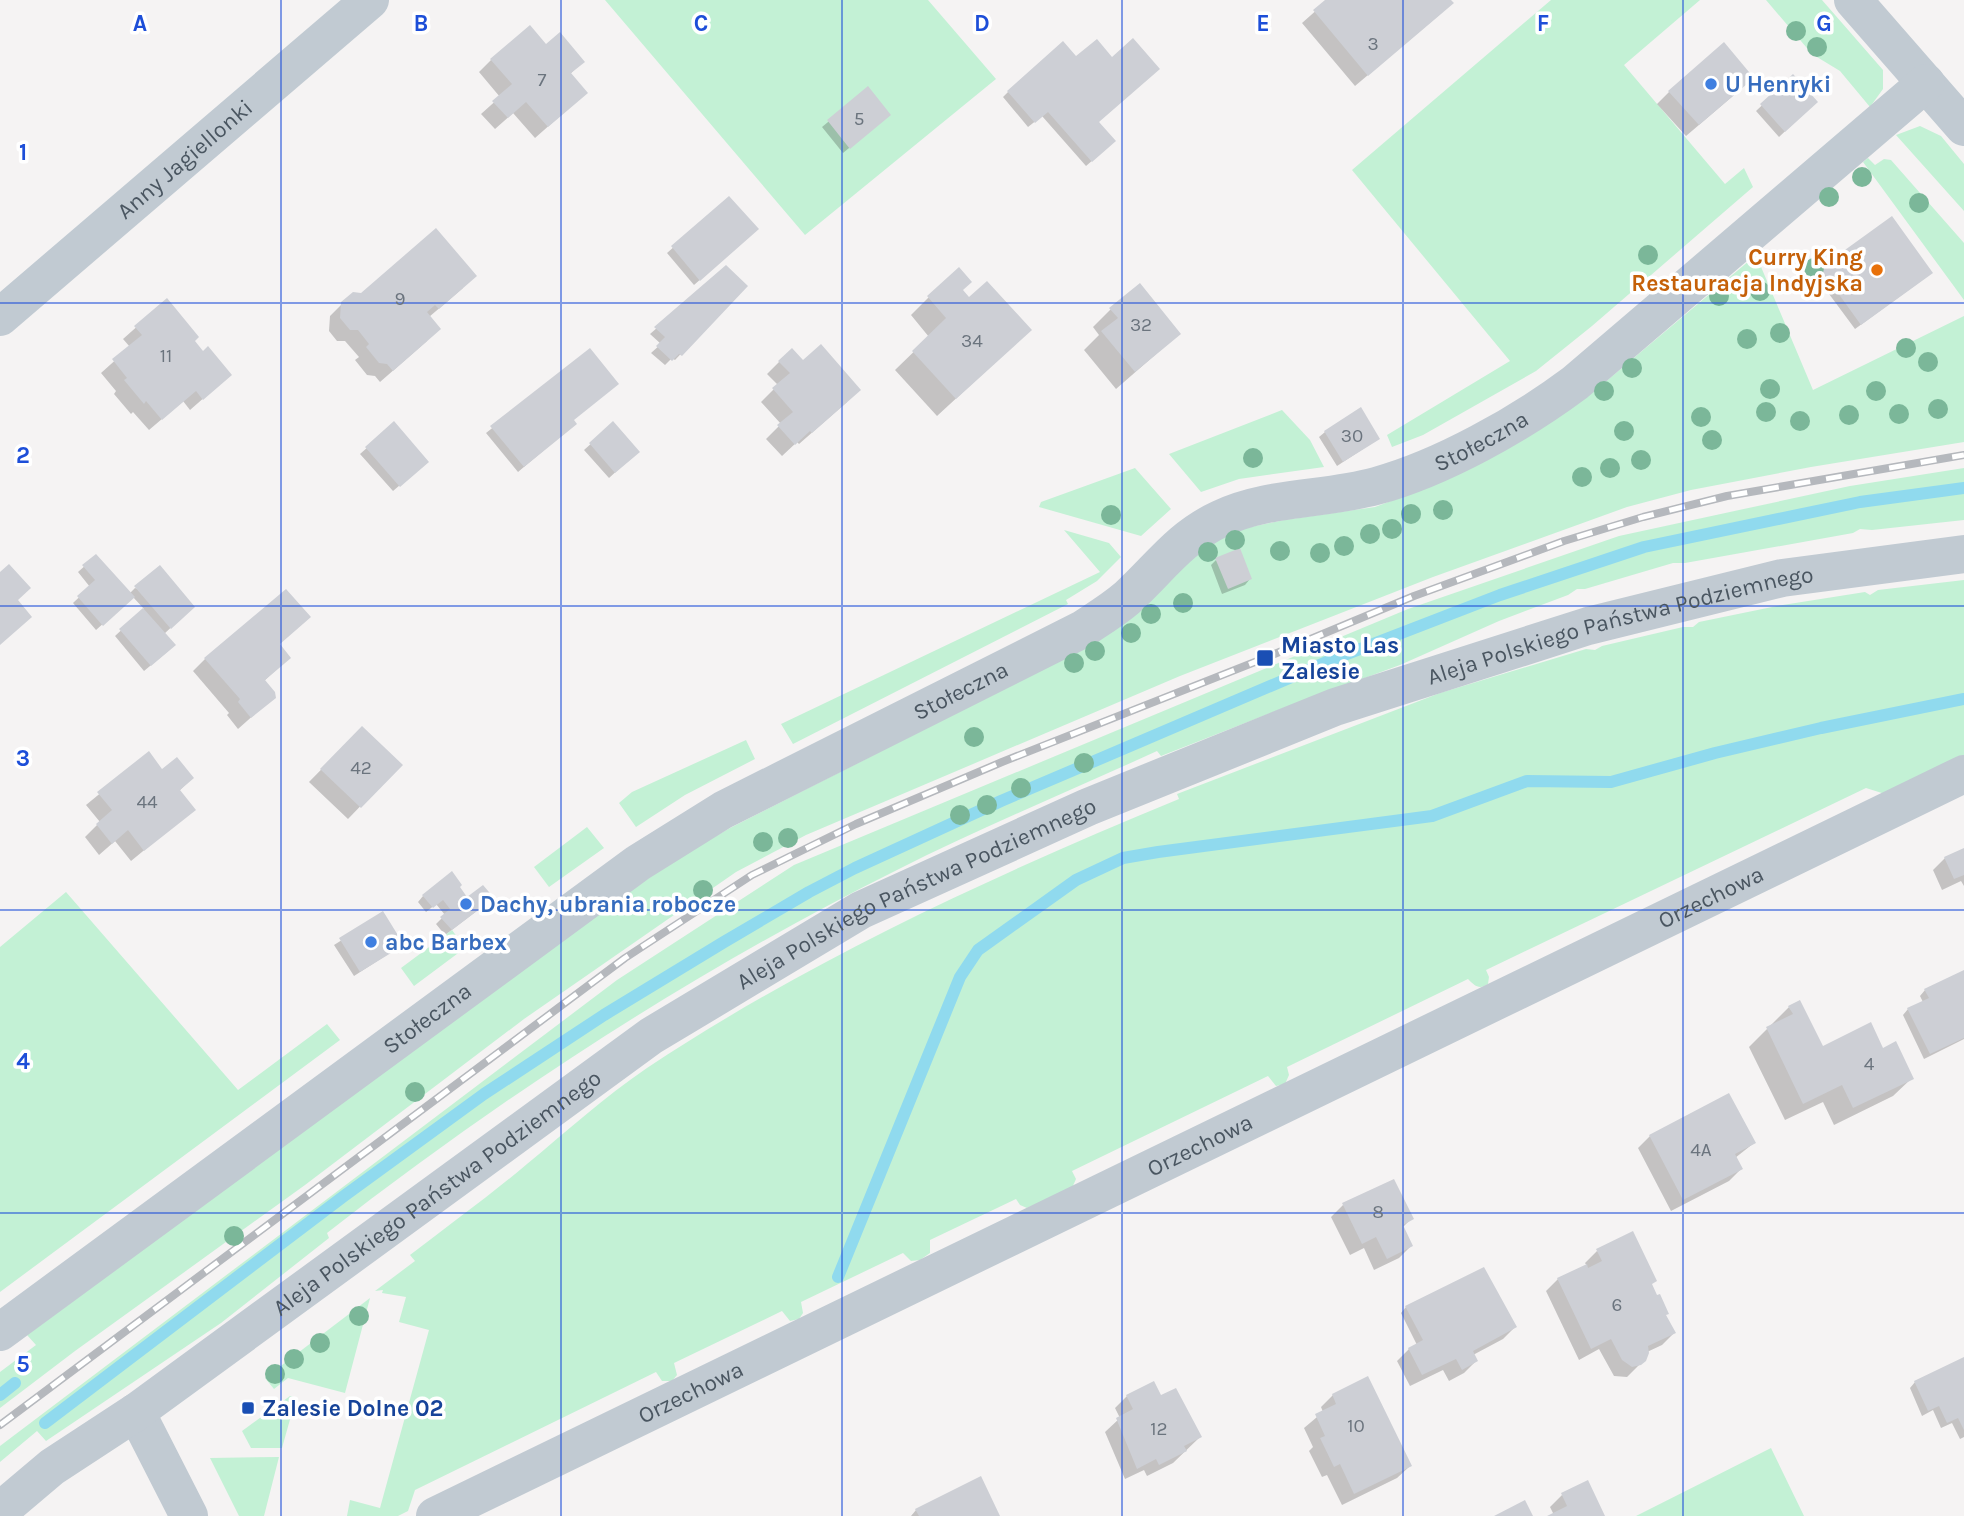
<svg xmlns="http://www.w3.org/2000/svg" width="1964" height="1516" font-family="Karla,sans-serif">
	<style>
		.green { fill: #c3f1d5 }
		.shadow { fill: #0003 }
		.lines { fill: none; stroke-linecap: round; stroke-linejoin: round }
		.stream { stroke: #90daee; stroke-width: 12 }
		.building { fill: #cdcfd5 }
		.minor { stroke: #c1cad2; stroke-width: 38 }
		.tertiary { stroke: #c1cad2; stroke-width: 38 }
		.rail-casing { stroke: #b5b8bd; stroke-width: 8 }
		.rail { stroke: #fff; stroke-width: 5; stroke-dasharray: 16; stroke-linecap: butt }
		.tree { fill: #7bb799 }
		.grid { fill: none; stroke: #1d4ed8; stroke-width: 2; stroke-opacity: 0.55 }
		.shop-dot { fill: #3f7fe0; stroke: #fff; stroke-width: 2.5 }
		.food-dot { fill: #e8710a; stroke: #fff; stroke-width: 2.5 }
		.transit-dot { fill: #1a4fb4; stroke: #fff; stroke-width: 2.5 }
		.labels { text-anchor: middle; stroke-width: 7; stroke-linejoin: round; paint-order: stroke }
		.number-label { font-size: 19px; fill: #6b747e }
		.shop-label { font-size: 23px; font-weight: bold; fill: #366cbe; stroke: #fff; text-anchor: start }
		.street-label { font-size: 23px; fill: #4a5661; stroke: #fff }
		.food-label { font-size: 23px; font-weight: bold; fill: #c56008; stroke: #fff; text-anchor: end }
		.transit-label { font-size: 23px; font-weight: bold; fill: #164399; stroke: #fff; text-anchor: start }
		.grid-label { font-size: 23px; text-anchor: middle; font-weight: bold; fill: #1d4ed8; stroke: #fff; stroke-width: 7; stroke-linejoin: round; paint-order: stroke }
	</style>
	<rect width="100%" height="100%" fill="#f5f3f3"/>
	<path class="green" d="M605,0H928L996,79L805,235Z
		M1551,0H1700L1624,65L1725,184L1744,168L1753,187L1592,326L1536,371L1423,435L1392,447L1387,435L1510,361L1352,170Z
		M1766,0H1822L1883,70V89L1870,107L1840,71L1812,54Z
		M1920,126L1941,136L1964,164V211L1896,135Z
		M1868,158L1875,165L1884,159L1891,160L1964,243V300L1863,162Z
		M1756,255L1813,390L1964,316V442L1811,467L1691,490L1627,507L1433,577L1180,676L806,835L736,872L524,1019L305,1185L75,1351L0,1408V1372L36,1345L27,1335L625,894L683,855L730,828L1078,651L1204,547L1232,531L1284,520L1375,507L1425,488L1604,383Z
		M1282,410L1310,440L1324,467L1239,479L1201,492L1169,454Z
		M1135,468L1171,509L1141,536L1039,507L1041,502Z
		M1964,468V520L1872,530L1860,529L1853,533L1685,563H1673L1585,589H1577L1568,595L1499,621L1400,665L1286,707L1161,756L1157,751C1070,791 982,827 897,870C695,971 505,1094 327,1233L329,1238L221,1323L46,1441L37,1431L0,1462V1446L617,980L794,865L1408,609L1619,536L1850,486Z
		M1064,530L1109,543L1121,557L1097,581L1066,600L1068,604L793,744L781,724L1100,572Z
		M1964,580V756L1885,794L1866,788L1486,970L1489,977L1488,984C1479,990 1475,986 1468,979L1287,1067L1289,1075L1285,1084L1276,1086L1268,1076L1072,1171L1076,1179L1072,1188L1027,1208L1020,1205L1016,1199L930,1240V1253L920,1260L911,1261L903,1253L801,1302L803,1313L799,1319L790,1321L782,1311L674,1363L677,1375L672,1381H662L656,1372L415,1490L408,1511L398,1516H347L350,1500L380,1508L429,1330L399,1322L406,1297L382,1293L383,1290L375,1291L415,1261L410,1255C449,1225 489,1196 527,1164C566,1132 604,1097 647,1068C813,958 995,875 1179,799L1177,794L1440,693L1586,649L1595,650L1602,646L1683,627H1693L1699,622L1777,606L1865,592L1870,595L1878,590Z
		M746,740L755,759L685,795L636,827L619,803L632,792Z
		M587,827L604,848L549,887L534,867Z
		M66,892L238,1090L327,1024L340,1040L0,1292V947Z
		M452,930L465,948L414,986L401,968Z
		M370,1298L345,1393L288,1378L274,1389L265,1378Z
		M290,1396L296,1398L282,1448H251L242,1431Z
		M1771,1448L1804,1516H1636Z
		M279,1457L264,1516H239L210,1458Z"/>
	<path class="shadow" d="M1328,0H1449L1439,15L1355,86L1302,23Z
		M546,47L583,62L570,74L586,93L535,138L513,113L495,129L481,114L500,97L479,72L491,60Z
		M1076,59L1108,147L1086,166L1042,116L1028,127L1003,97L1008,92Z
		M1793,76L1816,102L1779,137L1756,111Z
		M868,89L883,120L843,153L822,127Z
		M1740,90L1686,136L1657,104L1669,92Z
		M729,198L751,235L694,285L667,253Z
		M726,268L745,286L675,360L672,358L665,365L651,353L661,344L650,334Z
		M1821,269L1925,278L1855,329L1815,275Z
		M463,288L429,317L427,341L380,382L375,376L367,375L355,360L359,357L345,341H337L329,331L330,316L342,304Z
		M961,291L1012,347L937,416L895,370L929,337L911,315L929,297Z
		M167,300L202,353L230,375L190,410L183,401L149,430L133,412L131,414L114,394L116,391L101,373L130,347L123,339Z
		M1111,309L1179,334L1116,389L1084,350L1099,335L1093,327Z
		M589,351L569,429L518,472L486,433Z
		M779,362H803L847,402L799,444L797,442L782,456L766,439L781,424L761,402L778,385L767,374Z
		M394,424L421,467L393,491L360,454Z
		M613,424L632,457L609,478L584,450Z
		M1325,432L1378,439L1337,466L1319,437Z
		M96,556L130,593L135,588L193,607L164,634L168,651L144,671L115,636L144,609L133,597L96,630L73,603L90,587L78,572Z
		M1216,560L1250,579L1245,585L1222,594L1211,565Z
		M278,645L289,658L264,681L274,697L238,729L227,715L229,713L193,671L205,659Z
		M362,728L400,765L348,819L309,782Z
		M148,754L162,771L192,778L179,791L193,810L131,861L115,841L99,855L85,837L100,822L86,805Z
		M1964,849V886L1961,881L1942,890L1933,870L1945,858Z
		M423,896L467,899L486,904L445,935L436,924L445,915L436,904L426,912L418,902Z
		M383,914L402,945L354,976L334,945Z
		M1964,972V1039L1924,1059L1903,1015L1908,1009L1923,1002L1920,996L1925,990Z
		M1789,1007L1822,1048L1883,1050L1912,1078L1893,1096L1834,1125L1823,1102L1785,1120L1749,1047Z
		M1650,1136L1754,1143L1735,1158L1741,1169L1729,1181L1671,1211L1638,1148Z
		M1343,1205L1411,1219L1402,1228L1411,1246L1399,1258L1374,1270L1364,1248L1350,1255L1331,1217Z
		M1597,1251L1651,1285L1674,1333L1662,1345L1647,1352L1640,1364L1627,1377L1614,1376L1599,1349L1579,1360L1546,1291L1558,1279L1587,1266L1585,1263Z
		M1406,1307L1515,1327L1503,1339L1473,1355L1476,1361L1464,1373L1449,1381L1443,1370L1410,1386L1397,1361L1409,1349L1417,1345L1401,1313Z
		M1964,1359V1437L1960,1439L1952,1423L1941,1428L1933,1410L1922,1416L1910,1388L1915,1382Z
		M1333,1395L1410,1466L1397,1478L1342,1505L1327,1475L1322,1477L1309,1451L1313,1447L1304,1428L1323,1412L1321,1407Z
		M1127,1396L1160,1398L1200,1437L1173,1463L1147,1476L1144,1470L1125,1479L1105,1432L1120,1418L1115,1408Z
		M1562,1495L1603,1516H1551L1554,1515L1550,1507Z
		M916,1510L998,1516H911Z"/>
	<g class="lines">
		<path class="stream" d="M838,1277L960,977L978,950L1076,880L1123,858L1158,852L1432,816L1527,781L1611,782L1715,753L1821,728L1964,699
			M0,1395L15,1383
			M45,1423L344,1196L484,1094L604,1015L724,942L809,892L855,868L1001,801L1329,661L1500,595L1644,547L1860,502L1964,488"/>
	</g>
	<path class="building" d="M1325,0H1451L1454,3L1368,76L1313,10Z
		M530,25L546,44L560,32L585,62L571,73L588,93L548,127L526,102L508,118L492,101L512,84L490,59Z
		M1133,38L1160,69L1099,122L1116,141L1092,162L1048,112L1035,123L1007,91L1063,41L1076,56L1097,39L1112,57Z
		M1724,42L1754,78L1699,125L1668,91Z
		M1793,74L1818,102L1785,132L1760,104Z
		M868,86L891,115L850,149L827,120Z
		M729,196L759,229L700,281L671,246Z
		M1892,216L1933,273L1861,325L1820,268Z
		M436,228L477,276L439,309L435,305L427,312L441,329L393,371L387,364L379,363L366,347L369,344L358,330H350L340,318L341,302L353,292L361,293Z
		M726,265L748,286L682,356L679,354L672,361L656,346L665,337L654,327Z
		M959,267L972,282L963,290L969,297L987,281L1032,330L956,399L912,351L946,318L927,296Z
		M1140,283L1181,334L1135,372L1101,331L1118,318L1109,308Z
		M167,298L199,337L195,341L203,351L208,346L232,375L203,400L196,391L162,420L146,401L144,404L124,380L127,378L112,359L142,335L134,326Z
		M821,344L861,390L812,433L810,431L795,445L777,425L793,412L772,388L790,373L778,361L792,348L803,360Z
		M590,348L619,384L574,420L577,424L524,467L490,426Z
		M1361,407L1380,439L1343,462L1324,431Z
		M394,421L429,462L400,487L365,447Z
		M613,421L640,452L615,473L589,443Z
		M1240,548L1252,579L1228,589L1215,558Z
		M96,554L135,597L103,626L77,596L95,580L82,565Z
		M9,564L31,588L18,600L32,617L0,645V572Z
		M160,565L195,607L171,629L134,586Z
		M286,589L311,617L280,644L291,658L265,680L275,692L276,698L251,718L238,702L240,699L204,658Z
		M143,608L176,645L151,666L119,629Z
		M362,726L403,765L361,808L320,769Z
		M149,751L162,769L177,757L194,778L180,790L196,810L144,851L128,830L112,844L96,824L112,810L97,792Z
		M1964,848V875L1954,879L1944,857Z
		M452,871L462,885L460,887L467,897L483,885L494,898L452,930L440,917L450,909L443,900L433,908L422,895Z
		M383,911L404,945L360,972L339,938Z
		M1964,970V1038L1930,1054L1907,1008L1929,998L1924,989Z
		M1800,1000L1823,1046L1871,1022L1883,1048L1896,1041L1914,1079L1853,1108L1842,1085L1803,1104L1766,1027L1793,1014L1788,1006Z
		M1729,1093L1756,1143L1735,1154L1743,1169L1683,1200L1649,1135Z
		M1394,1179L1414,1219L1403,1225L1413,1246L1387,1259L1376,1237L1362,1244L1342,1203Z
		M1633,1231L1657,1281L1652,1284L1657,1295L1660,1294L1669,1314L1666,1315L1676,1333L1648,1346L1649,1353L1646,1361L1641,1365L1632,1367L1622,1360L1611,1339L1591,1349L1557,1278L1587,1264L1588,1268L1602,1261L1596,1249Z
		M1484,1267L1517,1327L1473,1351L1478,1361L1462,1370L1456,1359L1422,1375L1408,1348L1423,1340L1405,1306Z
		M1964,1357V1430L1958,1418L1947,1423L1939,1406L1928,1411L1914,1381Z
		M1368,1376L1412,1466L1354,1494L1340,1464L1334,1467L1320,1438L1325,1436L1315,1414L1336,1404L1332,1394Z
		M1154,1381L1161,1395L1176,1388L1202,1437L1184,1446L1187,1451L1159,1465L1156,1459L1137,1469L1116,1418L1133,1409L1126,1395Z
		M981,1476L1000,1516H919L915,1509Z
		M1588,1480L1605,1516H1547L1567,1506L1561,1493Z
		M1525,1500L1533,1516H1494Z"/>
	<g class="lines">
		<g class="minor">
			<path d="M1853,0L1964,127"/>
			<path id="s1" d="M0,317L370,0"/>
			<path id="s2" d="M0,1332L638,863L723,810L1083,629C1098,619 1113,610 1127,598C1159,569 1179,538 1220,519C1268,496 1325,500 1376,486C1442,468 1520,424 1575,383L1926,83"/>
			<path d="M136,1412L189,1516"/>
			<path id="s3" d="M435,1516L1964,774"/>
		</g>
		<path class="tertiary" id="s4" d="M0,1511L52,1467L136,1412L651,1036L861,910L1088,807L1335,707L1588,626L1782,578L1964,554"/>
		<g class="rail-casing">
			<path id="rail" d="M0,1425L625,958L752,875L856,824L1002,762L1265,658L1414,596L1564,541L1643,517L1727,496L1964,455"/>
		</g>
		<use href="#rail" class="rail"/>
	</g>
	<g class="tree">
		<circle cx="1796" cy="31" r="10"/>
		<circle cx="1817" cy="47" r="10"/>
		<circle cx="1862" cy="177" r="10"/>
		<circle cx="1829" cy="197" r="10"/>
		<circle cx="1919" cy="203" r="10"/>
		<circle cx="1648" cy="255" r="10"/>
		<circle cx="1814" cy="268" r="10"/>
		<circle cx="1760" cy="291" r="10"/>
		<circle cx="1719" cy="296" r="10"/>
		<circle cx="1780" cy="333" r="10"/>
		<circle cx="1747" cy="339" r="10"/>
		<circle cx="1906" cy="348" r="10"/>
		<circle cx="1928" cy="362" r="10"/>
		<circle cx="1632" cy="368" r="10"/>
		<circle cx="1770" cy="389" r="10"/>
		<circle cx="1604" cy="391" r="10"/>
		<circle cx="1876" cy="391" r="10"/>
		<circle cx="1938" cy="409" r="10"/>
		<circle cx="1766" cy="412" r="10"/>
		<circle cx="1899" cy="414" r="10"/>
		<circle cx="1849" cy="415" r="10"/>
		<circle cx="1701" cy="417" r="10"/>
		<circle cx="1800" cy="421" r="10"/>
		<circle cx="1624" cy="431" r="10"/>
		<circle cx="1712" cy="440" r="10"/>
		<circle cx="1253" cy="458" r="10"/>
		<circle cx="1641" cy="460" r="10"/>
		<circle cx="1610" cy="468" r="10"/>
		<circle cx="1582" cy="477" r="10"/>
		<circle cx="1443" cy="510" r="10"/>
		<circle cx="1411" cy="514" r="10"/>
		<circle cx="1111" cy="515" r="10"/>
		<circle cx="1392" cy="529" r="10"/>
		<circle cx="1370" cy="534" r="10"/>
		<circle cx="1235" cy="540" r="10"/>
		<circle cx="1344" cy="546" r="10"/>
		<circle cx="1280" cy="551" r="10"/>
		<circle cx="1208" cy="552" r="10"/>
		<circle cx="1320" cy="553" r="10"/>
		<circle cx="1183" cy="603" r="10"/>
		<circle cx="1151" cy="614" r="10"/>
		<circle cx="1131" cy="633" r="10"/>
		<circle cx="1095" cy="651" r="10"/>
		<circle cx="1074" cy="663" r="10"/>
		<circle cx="974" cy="737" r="10"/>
		<circle cx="1084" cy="763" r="10"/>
		<circle cx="1021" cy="788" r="10"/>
		<circle cx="987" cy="805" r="10"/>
		<circle cx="960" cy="815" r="10"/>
		<circle cx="788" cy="838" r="10"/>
		<circle cx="763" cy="842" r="10"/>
		<circle cx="703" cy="890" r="10"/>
		<circle cx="415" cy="1092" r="10"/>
		<circle cx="234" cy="1236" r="10"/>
		<circle cx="359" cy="1316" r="10"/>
		<circle cx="320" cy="1343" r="10"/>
		<circle cx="294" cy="1359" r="10"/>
		<circle cx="275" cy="1374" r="10"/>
	</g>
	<path class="grid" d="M281,0V1516M561,0V1516M842,0V1516M1122,0V1516M1403,0V1516M1683,0V1516M0,303H1964M0,606H1964M0,910H1964M0,1213H1964"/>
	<g class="shop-dot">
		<circle cx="1711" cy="84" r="7"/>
		<circle cx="466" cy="904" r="7"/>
		<circle cx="371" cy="942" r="7"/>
	</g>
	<circle class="food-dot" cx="1877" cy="270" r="7"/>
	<g class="transit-dot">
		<rect x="1256" y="649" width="18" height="18" rx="3.5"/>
		<rect x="241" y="1401" width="14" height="14" rx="3.5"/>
	</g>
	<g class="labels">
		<g class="number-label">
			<text x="1373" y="50">3</text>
			<text x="542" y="86">7</text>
			<text x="859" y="125">5</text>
			<text x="400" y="305">9</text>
			<text x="1141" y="331">32</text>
			<text x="972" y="347">34</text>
			<text x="166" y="362">11</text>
			<text x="1352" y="442">30</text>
			<text x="361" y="774">42</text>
			<text x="147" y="808">44</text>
			<text x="1869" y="1070">4</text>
			<text x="1701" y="1156">4A</text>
			<text x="1378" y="1218">8</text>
			<text x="1617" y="1311">6</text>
			<text x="1356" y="1432">10</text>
			<text x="1159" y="1435">12</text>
		</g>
		<g class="shop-label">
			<text x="1725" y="92">U Henryki</text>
			<text x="480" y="912">Dachy, ubrania robocze</text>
			<text x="385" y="950">abc Barbex</text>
		</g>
		<g class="street-label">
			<text dy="8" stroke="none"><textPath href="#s1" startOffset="243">Anny Jagiellonki</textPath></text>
			<text dy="8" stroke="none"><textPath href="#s2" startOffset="1746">Stołeczna</textPath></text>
			<text dy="8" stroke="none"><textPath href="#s4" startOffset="1864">Aleja Polskiego Państwa Podziemnego</textPath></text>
			<text dy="8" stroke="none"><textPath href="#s2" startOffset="1158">Stołeczna</textPath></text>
			<text dy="8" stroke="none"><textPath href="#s4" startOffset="1108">Aleja Polskiego Państwa Podziemnego</textPath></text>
			<text dy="8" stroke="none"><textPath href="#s3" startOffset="1418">Orzechowa</textPath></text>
			<text dy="8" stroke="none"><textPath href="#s2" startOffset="530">Stołeczna</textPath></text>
			<text dy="8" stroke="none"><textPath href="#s3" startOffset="850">Orzechowa</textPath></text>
			<text dy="8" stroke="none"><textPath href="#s4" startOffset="541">Aleja Polskiego Państwa Podziemnego</textPath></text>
			<text dy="8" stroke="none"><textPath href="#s3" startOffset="284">Orzechowa</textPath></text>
		</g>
		<g class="food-label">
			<text x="1863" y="265">Curry King<tspan x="1863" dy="26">Restauracja Indyjska</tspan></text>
		</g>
		<g class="transit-label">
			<text x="1281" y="653">Miasto Las<tspan x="1281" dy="26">Zalesie</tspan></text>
			<text x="262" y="1416">Zalesie Dolne 02</text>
		</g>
	</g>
	<g class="grid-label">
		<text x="140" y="31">A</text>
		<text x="421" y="31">B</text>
		<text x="701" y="31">C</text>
		<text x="982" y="31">D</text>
		<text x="1263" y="31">E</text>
		<text x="1543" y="31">F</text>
		<text x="1824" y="31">G</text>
		<text x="23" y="160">1</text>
		<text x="23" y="463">2</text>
		<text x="23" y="766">3</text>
		<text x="23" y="1069">4</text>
		<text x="23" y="1372">5</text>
	</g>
</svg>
